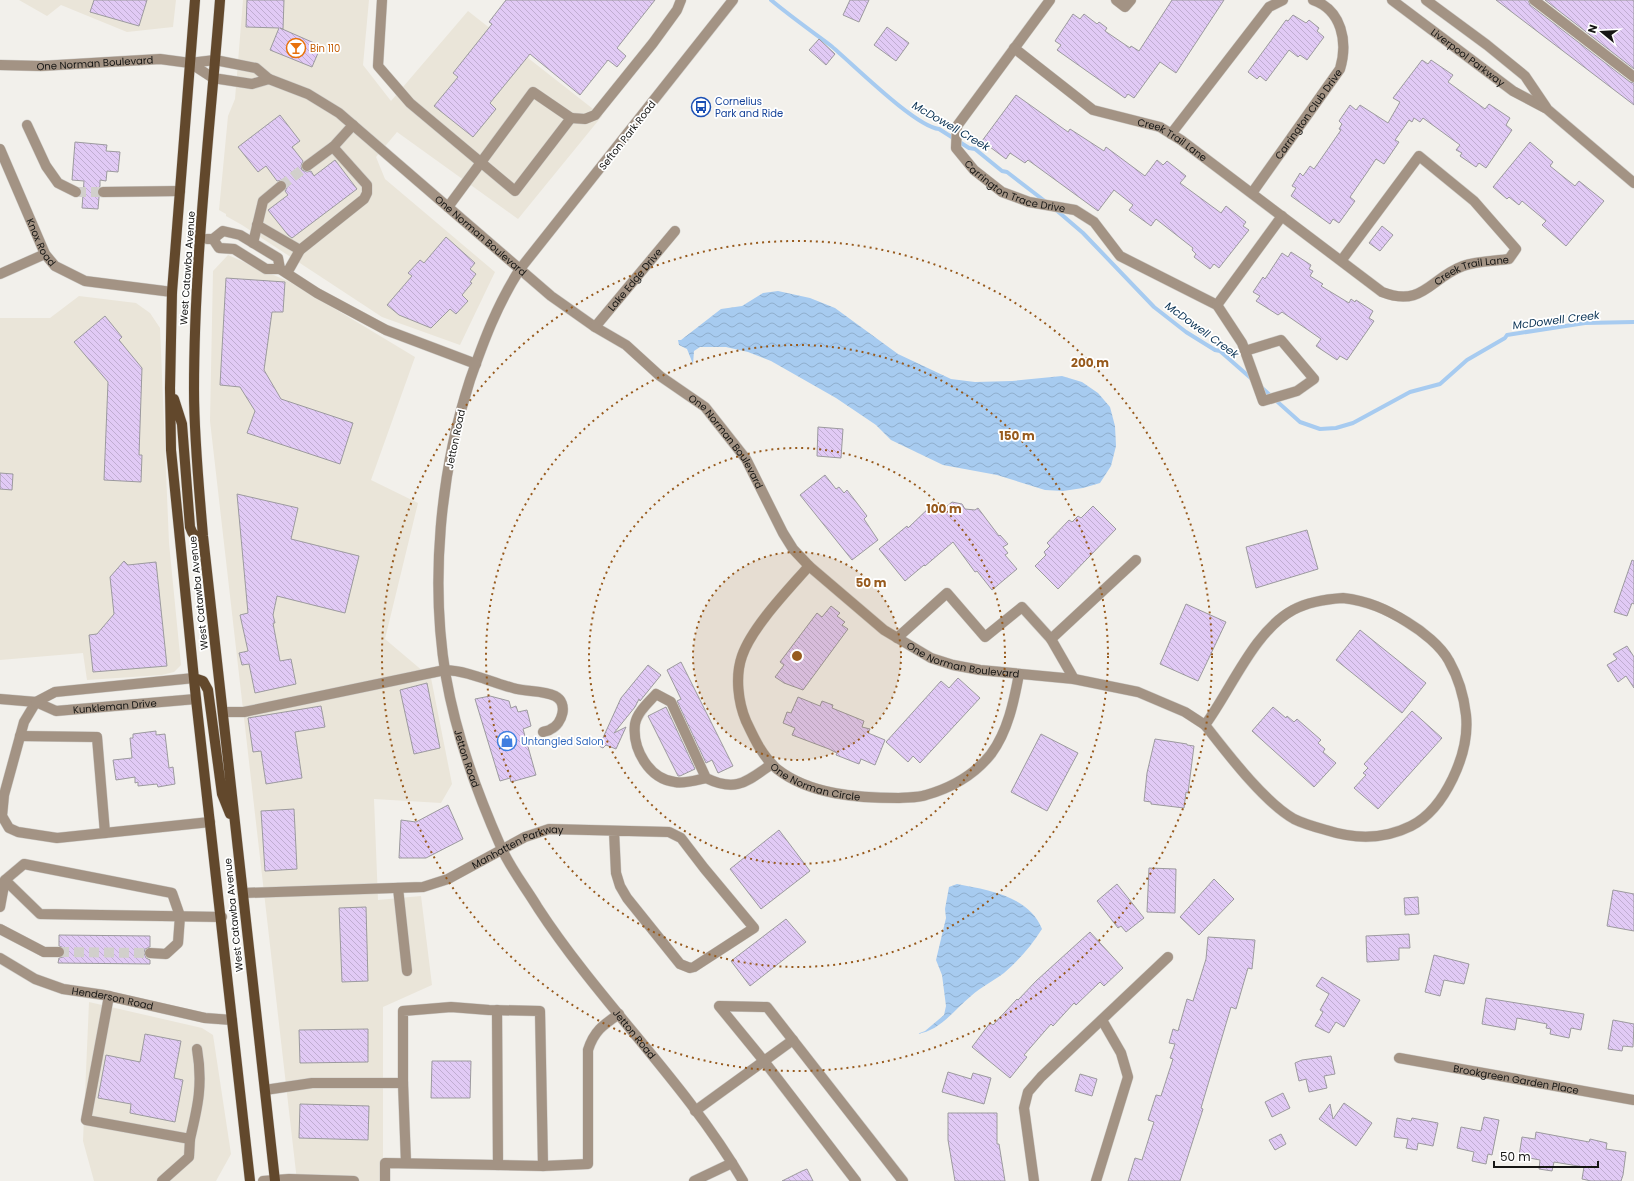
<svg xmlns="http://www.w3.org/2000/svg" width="1634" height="1181" font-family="Poppins,sans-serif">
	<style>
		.built { fill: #eae5d9 }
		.water { fill: url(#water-waves) }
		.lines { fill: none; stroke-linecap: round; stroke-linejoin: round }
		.stream { stroke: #a7cbf0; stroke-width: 4 }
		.building { fill: url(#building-back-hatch); stroke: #9c9a9e }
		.minor-tunnel { stroke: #d1cfcb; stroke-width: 10; stroke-dasharray: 10 5; stroke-linecap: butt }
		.minor-casing { stroke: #cfcdc9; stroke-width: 11 }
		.major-casing { stroke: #cfcdc9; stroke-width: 11 }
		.minor { stroke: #a39384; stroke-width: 10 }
		.major { stroke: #62482c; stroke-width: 10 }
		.ring { fill: none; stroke: #975a1d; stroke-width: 2; stroke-dasharray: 2 4 }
		.labels { text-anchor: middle; stroke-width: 3.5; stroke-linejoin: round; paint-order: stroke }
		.food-label { font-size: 10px; fill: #c56008; stroke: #fff; text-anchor: start }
		.street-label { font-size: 10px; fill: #161614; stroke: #fff }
		.transit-label { font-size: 10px; fill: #164399; stroke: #fff; text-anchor: start }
		.shop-label { font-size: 10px; fill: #366cbe; stroke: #fff; text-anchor: start }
		.water-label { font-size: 11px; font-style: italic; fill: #093254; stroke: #fff }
		.centre { fill: #975a1d; stroke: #fff; stroke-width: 2 }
		.ring-label { font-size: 12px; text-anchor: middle; font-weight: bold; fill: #975a1d; stroke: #fff; stroke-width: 3.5; stroke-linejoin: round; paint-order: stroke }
	</style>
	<defs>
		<pattern id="water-waves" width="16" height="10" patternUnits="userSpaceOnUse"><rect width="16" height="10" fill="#a7cbf0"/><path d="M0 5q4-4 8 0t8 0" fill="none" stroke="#8faecd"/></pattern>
		<pattern id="building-back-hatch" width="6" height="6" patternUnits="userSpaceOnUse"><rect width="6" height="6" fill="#e1caf5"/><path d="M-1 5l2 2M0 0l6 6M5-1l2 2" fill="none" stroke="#c0add1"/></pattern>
	</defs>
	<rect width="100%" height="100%" fill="#f2f0eb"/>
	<path class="built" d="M19,0H176L173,27L127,32L61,5L47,16Z
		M243,0H369L363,65L391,101L468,11L602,116L518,219L397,132L376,157L385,179L495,272L460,345L382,317L242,225L226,216V214L219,210L228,116L235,99Z
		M228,255L292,283L415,357L371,480L418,503L385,639L431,678L452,784L441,803L374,799L378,900L421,896L432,985L383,1007V1181H297L210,421L213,271Z
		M79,296L136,303L150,313L160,328L169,543L181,665L174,672L162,675L87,680L83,653L0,660V318H50Z
		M89,1002L202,1028L213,1035L231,1154L216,1181H94L83,1141Z"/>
	<path class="water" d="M778,291L810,298L835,308L898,354L951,379L975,382L1012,381L1062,376L1082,382L1098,393L1110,407L1115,426L1116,446L1111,466L1100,483L1083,488L1063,491L1045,490L997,475L943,465L891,440L876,425L836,398L771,361L748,352L726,347H700L694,351L693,364L687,349L679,345L678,340H681L721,309L742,306L763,293Z
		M957,884C988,890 1029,896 1042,929C1032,945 1019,960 1004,973C993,981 981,987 971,996C954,1010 940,1031 917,1034L925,1031L944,1015L946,1006L942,975L936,960L946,918L945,909L949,887Z"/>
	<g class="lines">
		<path class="stream" d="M771,0C790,16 810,30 830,45C852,63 914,126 939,129L969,148L975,149L1002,171L1007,172L1046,202
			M1055,209L1083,233L1154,307L1186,332L1215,350L1220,351L1253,380
			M1261,387L1300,422L1320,429L1336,428L1353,423L1410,392L1440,384L1467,360L1505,338L1507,335L1585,323L1634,322"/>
	</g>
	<path class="building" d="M94,0H147L139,26L90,12Z
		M247,0H284L283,29L280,28L321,46L312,67L270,50L279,28L246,27Z
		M506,0H655L617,48L626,56L617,67L608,60L580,95L530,54L490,103L496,109L473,137L434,106L458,77L453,73L492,24L489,22Z
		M850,0H869L859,22L843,15Z
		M1172,0H1224L1176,73L1160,62L1134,98L1128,94L1125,98L1057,50L1061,45L1055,41L1073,14L1080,19L1084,14L1097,24L1099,22L1107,28L1105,31L1130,48L1131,46L1139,51Z
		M1496,0H1528L1530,5L1630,82L1634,83V105Z
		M1545,0H1634V69Z
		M1293,15L1306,23L1309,20L1319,28L1317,31L1324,37L1307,60L1300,55L1298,57L1289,50L1266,81L1260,76L1257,79L1248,72L1286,20L1288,21Z
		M887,27L909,43L896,61L874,45Z
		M819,39L835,54L826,65L809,50Z
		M1422,60L1428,64L1431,60L1453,75L1448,82L1485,109L1489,104L1510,118L1506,125L1512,130L1486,168L1479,163L1476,167L1460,156L1462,153L1456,150L1460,145L1423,118L1420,122L1414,118L1412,122L1409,120L1395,140L1399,142L1384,164L1376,159L1368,171L1350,197L1355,201L1339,223L1333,219L1330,224L1291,196L1296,188L1292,186L1300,173L1303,176L1310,166L1314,169L1341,130L1339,129L1342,124L1339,121L1350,105L1356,110L1360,105L1388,123L1400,102L1393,98Z
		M1016,95L1068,132L1070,129L1104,151L1106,147L1145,176L1157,160L1163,165L1167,161L1186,176L1180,183L1221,213L1226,206L1246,222L1243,226L1249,230L1219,268L1214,264L1210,269L1194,257L1196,254L1192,250L1193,248L1156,219L1151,226L1129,210L1133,205L1114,190L1098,211L1028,160L1025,163L1010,153L1006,159L982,141Z
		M280,115L300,141L292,147L303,161L301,166L302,170L307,172L311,171L314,176L335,160L357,189L292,238L288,235L268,210L288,195L285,191L287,188L286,182L283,180L277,181L266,166L258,172L238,147Z
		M75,142L107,145L106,151L120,152L118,172L107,171L106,181L100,180V186L97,192L99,197L98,209L82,208L84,181L72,180Z
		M1530,142L1553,162L1550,166L1575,186L1579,181L1604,201L1566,246L1542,225L1546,221L1522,201L1519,205L1509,197L1507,199L1493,187Z
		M1382,226L1393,235L1380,251L1369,243Z
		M446,237L475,263L470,269L476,274L470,282L472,283L462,295L468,301L456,314L450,309L431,328L399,315L387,305L412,276L408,273L420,260L424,263Z
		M1291,252L1311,265L1309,269L1313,271L1310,276L1323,284L1321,286L1349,303L1351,299L1355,302L1356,300L1373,311L1369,318L1374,321L1347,360L1340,356L1337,360L1316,346L1321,339L1282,312L1278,315L1256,301L1260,296L1253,292L1263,277L1265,279L1282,253L1288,257Z
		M226,278L285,282L283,312H272L264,370L281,399L353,423L340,464L247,433L255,411L240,387L220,385Z
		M105,316L122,337L119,340L142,368L139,455H142L141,482L104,480L108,382L74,342Z
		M818,427L843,429L841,458L817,456Z
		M0,473L13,474L12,490L0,489Z
		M825,475L836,489L839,487L844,493L847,490L867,516L864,519L878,540L852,560L800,495Z
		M237,494L298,508L291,539L359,556L345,613L277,596L273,615L275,623H273L280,661L291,659L296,684L255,693L249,664L242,665L239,653L248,651L240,615L248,613Z
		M952,502L962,504L965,509L975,510L978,508L999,536L1000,535L1008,544L1003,547L1008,553L1005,555L1017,569L992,590L977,571L975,572L953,542L925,566L924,565L905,581L879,549L907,526L908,528L933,504L940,512Z
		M1093,506L1116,529L1058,589L1035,566L1046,555L1044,552L1050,546L1047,543L1069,520L1072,522L1078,516L1081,518Z
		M1307,530L1318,569L1256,588L1246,547Z
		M1632,560L1634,561V604L1632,603L1627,616L1614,612Z
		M124,561L128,565L156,562L167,666L93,672L89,635L97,634L114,614L110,577Z
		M1186,604L1226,622L1198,681L1160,664Z
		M831,606L840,613L837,616L845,622L842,625L848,629L803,690L784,683L775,677L784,665L780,662L817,613L822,617Z
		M1360,630L1426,683L1402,713L1336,660Z
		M1627,646L1634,657V688L1626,676L1618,682L1607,665L1617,659L1613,654Z
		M681,662L733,766L718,773L712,760L706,763L677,701L681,699L667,670Z
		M648,665L661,675L640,701L639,699L635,707L614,733L626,727L616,749L606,745L603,748L599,746L601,742H599L602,740L621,698Z
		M958,678L980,698L920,763L913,756L908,762L886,742L941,681L949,688Z
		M427,683L440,748L414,754L400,690Z
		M490,696L509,701L511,708L516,706L518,712L527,710L531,726L523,729L536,775L511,782L510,778L500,781L475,699Z
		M798,697L820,706L822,701L833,705L832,708L864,721L862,727L870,729L868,733L885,740L875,765L861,759L859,764L836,755L837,753L829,749L792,735L795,728L783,723L787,712L791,713Z
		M321,706L325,727L295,732L302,778L266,784L261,751L253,752L248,718Z
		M666,707L695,769L680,776H678L648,716Z
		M1273,707L1286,718L1287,716L1294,722L1297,719L1321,740L1318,743L1325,749L1323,752L1336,763L1314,787L1252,731Z
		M1412,711L1442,738L1378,809L1354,788L1366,775L1363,773L1368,768L1364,764Z
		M156,731V735L165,734L169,768L173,767L175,784L158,787L157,784L138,786V782L135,783V777L116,780L113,760L132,758L130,738H133V734Z
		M1041,734L1078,753L1047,811L1011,792Z
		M1155,739L1187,744V745L1194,746L1188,793L1186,792L1184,808L1151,804V802L1144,801L1147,773Z
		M448,805L463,839L426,858H399L401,820L416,822Z
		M294,809L297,869L265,871L261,811Z
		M779,830L810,871L761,909L730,869Z
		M1149,868L1176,869L1175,913L1147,912Z
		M1214,879L1234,899L1199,935L1180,917Z
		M1117,884L1144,918L1126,932L1121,926L1118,928L1097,901Z
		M1613,890L1634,894V931L1607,926Z
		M1418,897L1419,914L1405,915L1404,898Z
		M366,907L368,981L342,982L339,908Z
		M786,919L806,942L750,986L731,961Z
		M1090,932L1123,968L1104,986L1100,982L1076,1005L1074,1003L1053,1026L1051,1024L1024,1055L1027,1057L1010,1078L972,1047L990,1023L993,1025L1017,999L1018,1000L1036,981Z
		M1409,934L1410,948H1399V960L1367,962L1366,936Z
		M59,935L150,936V947L145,949L144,953L146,958L150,960V964L58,963L59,958L63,957L65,952L64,948L59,946Z
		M1208,937L1255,940L1252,969L1248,968L1236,1009L1231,1007L1201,1108L1203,1109L1180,1181H1128L1135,1158L1142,1160L1154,1122L1148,1120L1156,1095L1161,1096L1173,1059L1170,1058L1175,1044L1169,1043L1173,1029L1178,1031L1187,999L1193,1001L1206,959Z
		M1434,955L1469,964L1464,984L1444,980L1440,996L1425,992Z
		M1322,977L1360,1000L1344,1027L1336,1022L1329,1033L1315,1026L1323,1012L1320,1010L1329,994L1316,986Z
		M1486,998L1584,1014L1581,1030L1571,1028L1569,1038L1550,1034L1551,1029L1546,1028L1547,1024L1517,1018L1515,1030L1482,1024Z
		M1613,1020L1634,1024L1633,1047L1623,1046L1622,1051L1608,1049Z
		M368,1029V1062L300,1063L299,1030Z
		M145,1034L181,1041L174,1078L183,1080L175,1122L130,1113L131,1104L98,1098L106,1055L140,1062Z
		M1331,1056L1335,1074L1324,1076L1327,1088L1309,1092L1306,1079L1299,1081L1295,1063L1302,1060Z
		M432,1061H471L470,1098H431Z
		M948,1072L971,1079L973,1073L991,1078L984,1104L942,1092Z
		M1080,1074L1097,1079L1092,1096L1075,1091Z
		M1283,1093L1290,1108L1272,1117L1265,1102Z
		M1344,1103L1372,1123L1356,1146L1319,1119L1330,1104L1333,1119Z
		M300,1104L369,1106L368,1140L299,1138Z
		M948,1113H997V1144H999L1005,1181H955L948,1140Z
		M1484,1117L1499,1120L1492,1155L1488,1154L1486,1164L1472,1161L1474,1152L1457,1148L1461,1127L1481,1131Z
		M1397,1118L1411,1121L1412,1118L1438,1123L1433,1146L1418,1143L1417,1150L1406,1148L1408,1139L1394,1137Z
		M1536,1132L1589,1142L1590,1139L1607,1143L1606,1149L1626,1152L1623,1175L1621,1181H1591L1582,1179L1584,1167L1554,1162L1552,1171L1539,1169L1540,1160L1519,1156L1522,1137L1535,1139Z
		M1281,1134L1286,1144L1275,1150L1269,1140Z
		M807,1169L813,1181H782L802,1171Z"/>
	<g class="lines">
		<path class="minor-tunnel" d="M281,186L307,166
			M76,192H103
			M59,952L150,953"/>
		<g class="minor-casing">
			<g id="minor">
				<path d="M382,0L378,66L410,103L515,191L571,118L533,92L448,207"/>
				<path id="s1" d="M733,0L520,269C497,305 484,340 470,380C440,472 430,582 446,677C456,735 477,793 501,847C510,868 526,888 538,908C600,1003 686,1083 743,1181"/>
				<path id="s2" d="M1050,0L957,126L956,148L974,170L1002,192L1029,202L1075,210L1094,222L1120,256L1217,305L1242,343L1245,351L1263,401L1297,391L1314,379L1281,340L1245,351"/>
				<path d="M1116,0L1125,7L1131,0"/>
				<path id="s3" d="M1392,0L1513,91L1547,109L1634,183"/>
				<path d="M1426,0L1487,45L1525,76L1546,107"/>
				<path d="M1534,0L1634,77"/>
				<path id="s4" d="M1014,48L1093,110L1160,127L1181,140L1382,292C1423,308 1430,278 1463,266C1476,261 1494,261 1509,259L1516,249L1474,201L1419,156L1341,261"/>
				<path d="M190,63L213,78L252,84L269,79"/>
				<path id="s5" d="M0,65L41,66L160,59L190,63L215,60L256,68L269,79L308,94L339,113L551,296L595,327L626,345L660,376L705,407L746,459L783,533L793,549L809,566L884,630L931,658L953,665L980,670L1074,679L1138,692L1185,712L1205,725"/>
				<path d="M571,118L585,119L595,115L653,43L677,10L681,0"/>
				<path d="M27,125L46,166L58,183L76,192"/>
				<path d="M1171,134L1269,7L1283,0"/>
				<path id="s6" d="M0,149L45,254L55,266L85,281L172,292"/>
				<path d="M307,166L334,146L353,125"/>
				<path d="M103,192L180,191"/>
				<path id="s7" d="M1252,193L1340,69C1348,42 1342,10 1313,0"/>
				<path d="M257,225L300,250"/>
				<path d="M207,239H213L223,231L240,235L278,258L280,269"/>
				<path d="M213,239L219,248L234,249L266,269H280L317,293L386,330L476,364"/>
				<path d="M253,243L263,201L281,186"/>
				<path d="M287,273L300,250L364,199L367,193V185L333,147"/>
				<path d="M0,274L45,254"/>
				<path d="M1217,305L1282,216"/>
				<path id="s8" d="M595,327L675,231"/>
				<path id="s9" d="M809,566C788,590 752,627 742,656C735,676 738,702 746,721C754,738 762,756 777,769C810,795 859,798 899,798C907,797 918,798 926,795C951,788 975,774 991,754C1008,731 1014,701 1019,674"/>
				<path d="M1343,598C1368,601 1386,609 1407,622C1422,631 1441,646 1449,661C1458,677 1464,697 1466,715C1470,753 1445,809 1411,826C1383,840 1354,839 1326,830C1315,827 1304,824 1294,819C1264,802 1227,753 1205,725C1231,690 1254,631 1293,610C1308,602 1327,599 1343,598Z"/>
				<path d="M897,638L947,593L985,637L1022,607L1051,639L1136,560"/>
				<path d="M1051,639L1074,679"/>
				<path id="s10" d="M0,699L36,702L56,711L196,699"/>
				<path d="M36,702L24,722L4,795L2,816L9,828L18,832L57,838L210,822"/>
				<path d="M36,702L55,692L194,678"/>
				<path d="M223,712H244L445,670C469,671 490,682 513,688C526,692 543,690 555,696C569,703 562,724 551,729C549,731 545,731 543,732"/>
				<path d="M20,736L97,737L105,833"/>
				<path d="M706,778C697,780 684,784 675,782C649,779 632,749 635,724C637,712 649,702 656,694L671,702L706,778C737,793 747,781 772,764"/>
				<path d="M5,880L24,864L172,893L180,916L178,943L166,954L150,953"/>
				<path d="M398,888L407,971"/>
				<path id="s11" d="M243,893L423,887L448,879L525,837L549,829L669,832L681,838L704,868L754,928L694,967L690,968L680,964L627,898L620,886L616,873L614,831"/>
				<path d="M0,907L5,880L40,914L222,917"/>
				<path d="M0,929L44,952H59"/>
				<path id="s12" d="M0,958L35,979L63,989L104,995L205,1018L232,1020"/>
				<path d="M109,996L86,1120L190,1139C198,1106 203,1084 197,1049"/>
				<path d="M497,1010L498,1165"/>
				<path id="s13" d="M1399,1058L1634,1100"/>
				<path d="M403,1083L406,1163"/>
				<path d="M265,1090L312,1083H403V1011L451,1007L489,1010L540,1011L543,1166L385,1163V1181"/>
				<path d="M695,1111L793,1040"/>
				<path d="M543,1166L588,1164V1050C594,1031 603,1025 619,1014"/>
				<path d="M162,1181L189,1157L190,1139"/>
				<path d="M263,1181L289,1179L354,1181"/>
				<path d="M694,1181L732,1163"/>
				<path d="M856,1181L764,1061L719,1006L767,1007L903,1181"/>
				<path d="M1034,1181L1024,1108L1028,1092L1041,1077L1168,957"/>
				<path d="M1096,1181L1128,1077L1121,1053L1102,1020"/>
			</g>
		</g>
		<g class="major-casing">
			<path id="major" d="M195,0L172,292L170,388L171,450L196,699L250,1181
				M220,0C210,130 194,260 194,390C194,439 199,487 203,536L275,1181
				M174,399L182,424L190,527L192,532L195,536H203
				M194,678L203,681L208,690L222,794L230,814"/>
		</g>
		<use href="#minor" class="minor"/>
		<use href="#major" class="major"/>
	</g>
	<circle cx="797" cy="656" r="104" fill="#975a1d" fill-opacity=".12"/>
	<g class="ring">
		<circle cx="797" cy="656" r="104"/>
		<circle cx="797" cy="656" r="208"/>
		<circle cx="797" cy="656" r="311"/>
		<circle cx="797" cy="656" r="415"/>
	</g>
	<defs>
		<g id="bar-ring" transform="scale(1)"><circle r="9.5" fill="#fff" stroke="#e8710a" stroke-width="1.5"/><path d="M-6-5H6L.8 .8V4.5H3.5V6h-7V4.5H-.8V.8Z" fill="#e8710a"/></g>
		<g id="bus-ring" transform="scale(1)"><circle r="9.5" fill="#fff" stroke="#1a4fb4" stroke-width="1.5"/><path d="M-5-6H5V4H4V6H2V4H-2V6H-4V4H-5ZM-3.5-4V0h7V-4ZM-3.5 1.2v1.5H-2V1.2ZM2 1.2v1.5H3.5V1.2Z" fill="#1a4fb4"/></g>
		<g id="shop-ring" transform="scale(1)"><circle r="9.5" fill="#fff" stroke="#3f7fe0" stroke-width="1.5"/><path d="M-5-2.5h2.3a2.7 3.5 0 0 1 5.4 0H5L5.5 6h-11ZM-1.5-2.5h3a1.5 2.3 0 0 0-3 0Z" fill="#3f7fe0"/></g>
	</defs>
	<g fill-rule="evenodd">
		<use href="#bar-ring" x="296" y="48"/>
		<use href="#bus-ring" x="701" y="107"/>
		<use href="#shop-ring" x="507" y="741"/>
	</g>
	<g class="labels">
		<g class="food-label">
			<text x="310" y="52">Bin 110</text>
		</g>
		<g class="street-label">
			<text dy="4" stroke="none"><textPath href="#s3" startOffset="95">Liverpool Parkway</textPath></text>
			<text dy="4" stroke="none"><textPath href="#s5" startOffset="95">One Norman Boulevard</textPath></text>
			<text dy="4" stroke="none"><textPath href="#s7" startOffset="97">Carrington Club Drive</textPath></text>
			<text transform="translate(627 135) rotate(-52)" y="4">Sefton Park Road</text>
			<text dy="4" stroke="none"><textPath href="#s4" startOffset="186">Creek Trail Lane</textPath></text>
			<text dy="4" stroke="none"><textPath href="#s2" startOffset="252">Carrington Trace Drive</textPath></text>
			<text dy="4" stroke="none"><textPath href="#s5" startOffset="540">One Norman Boulevard</textPath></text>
			<text dy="4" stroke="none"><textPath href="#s6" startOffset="102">Knox Road</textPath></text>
			<text transform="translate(187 268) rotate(-86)" y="4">West Catawba Avenue</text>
			<text dy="4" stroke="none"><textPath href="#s4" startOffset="543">Creek Trail Lane</textPath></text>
			<text dy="4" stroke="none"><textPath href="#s8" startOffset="62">Lake Edge Drive</textPath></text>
			<text transform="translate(455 439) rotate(-78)" y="4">Jetton Road</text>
			<text dy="4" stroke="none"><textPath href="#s5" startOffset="863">One Norman Boulevard</textPath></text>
			<text transform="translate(198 593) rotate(-96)" y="4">West Catawba Avenue</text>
			<text dy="4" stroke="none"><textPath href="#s5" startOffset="1199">One Norman Boulevard</textPath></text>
			<text dy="4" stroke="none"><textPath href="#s10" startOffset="117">Kunkleman Drive</textPath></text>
			<text dy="4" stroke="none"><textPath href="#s1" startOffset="850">Jetton Road</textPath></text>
			<text dy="4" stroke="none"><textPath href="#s9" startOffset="278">One Norman Circle</textPath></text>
			<text dy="4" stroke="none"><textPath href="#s11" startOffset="284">Manhatten Parkway</textPath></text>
			<text transform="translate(233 915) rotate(-96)" y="4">West Catawba Avenue</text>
			<text dy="4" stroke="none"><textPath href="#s12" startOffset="121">Henderson Road</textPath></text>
			<text dy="4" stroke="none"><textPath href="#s1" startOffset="1175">Jetton Road</textPath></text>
			<text dy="4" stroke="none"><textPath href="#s13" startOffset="119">Brookgreen Garden Place</textPath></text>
		</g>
		<g class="transit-label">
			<text x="715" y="105">Cornelius<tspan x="715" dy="12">Park and Ride</tspan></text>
		</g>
		<g class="shop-label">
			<text x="521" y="745">Untangled Salon</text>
		</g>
		<g class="water-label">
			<text transform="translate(951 126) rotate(30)" y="4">McDowell Creek</text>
			<text transform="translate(1556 320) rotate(-7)" y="4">McDowell Creek</text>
			<text transform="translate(1202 330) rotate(36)" y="4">McDowell Creek</text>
		</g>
	</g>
	<circle cx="797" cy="656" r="6" class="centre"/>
	<g class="ring-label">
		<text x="1090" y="367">200 m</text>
		<text x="1017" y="440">150 m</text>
		<text x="944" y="513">100 m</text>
		<text x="871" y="587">50 m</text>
	</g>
	<g transform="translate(1602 32) rotate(288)" stroke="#ffffff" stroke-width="3" paint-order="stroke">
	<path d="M0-3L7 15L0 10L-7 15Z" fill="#161614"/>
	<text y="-6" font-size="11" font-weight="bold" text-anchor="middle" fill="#161614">N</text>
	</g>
	<path d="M1494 1161v6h104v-6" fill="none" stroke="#161614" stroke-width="2"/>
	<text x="1500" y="1161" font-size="12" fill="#161614" stroke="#ffffff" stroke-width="3" paint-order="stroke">50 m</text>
</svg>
